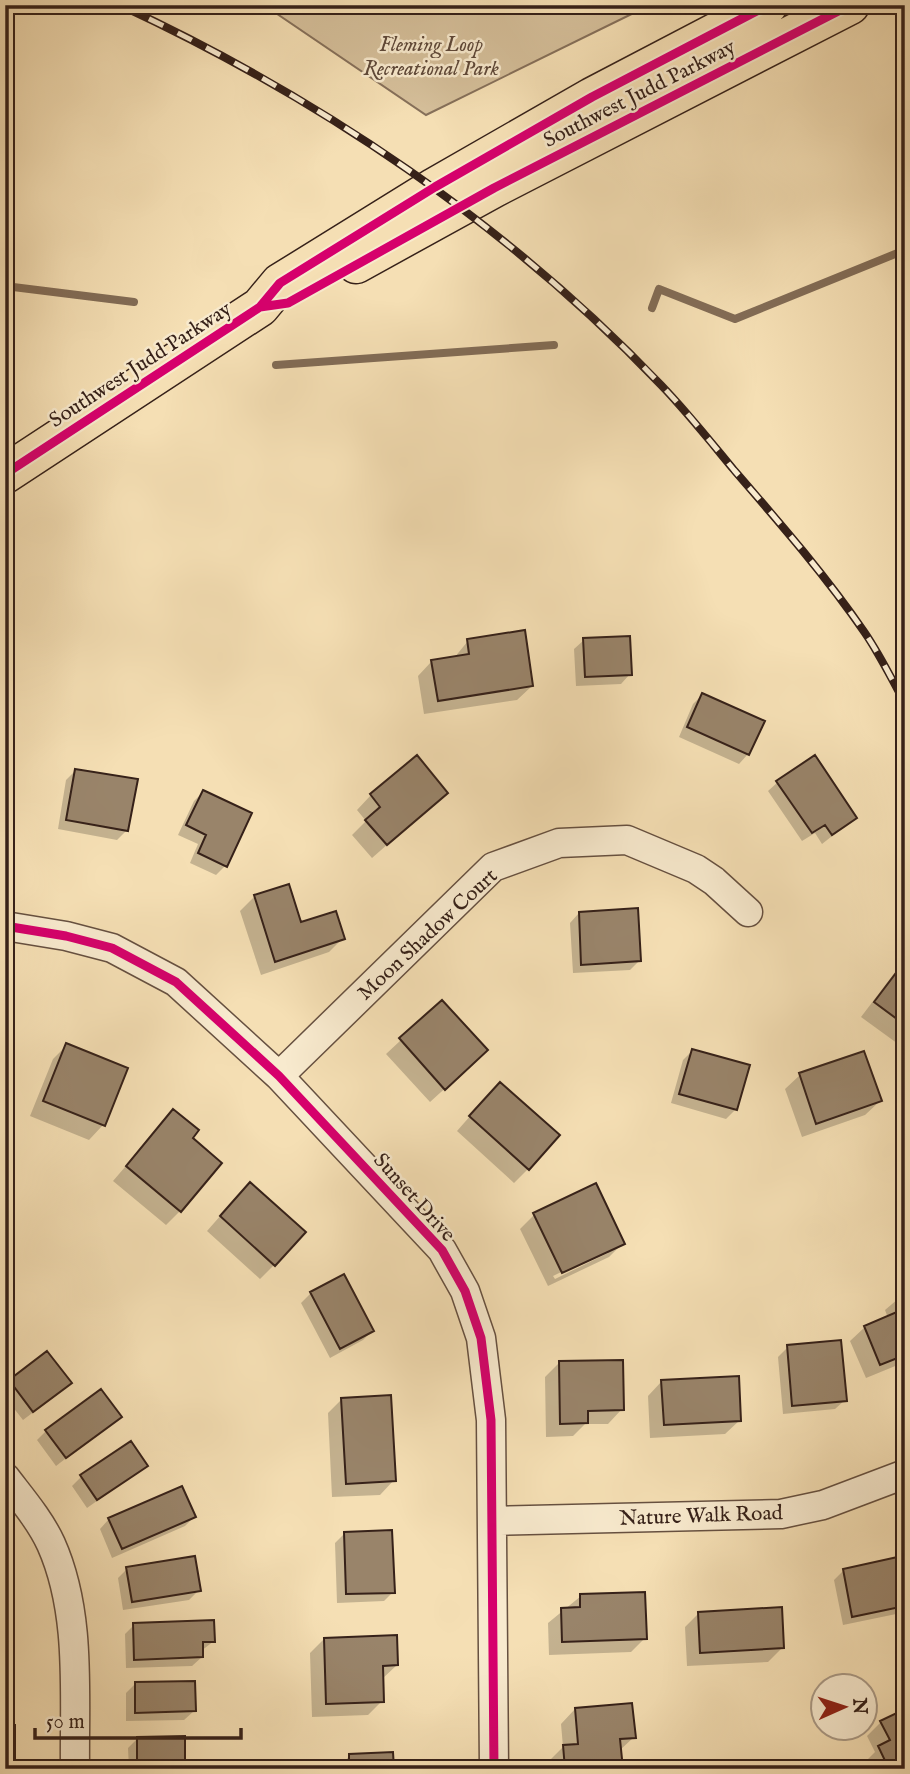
<svg xmlns="http://www.w3.org/2000/svg" width="910" height="1774" font-family="'IM FELL English',serif">
	<style>
		.green { fill: #d5bf9a; stroke: #86705a; stroke-width: 2 }
		.shadow { fill: #0003; fill-rule: evenodd }
		.lines { fill: none; stroke-linecap: round; stroke-linejoin: round }
		.stream { stroke: #826c56; stroke-width: 8 }
		.building { fill: #99846a; stroke: #362119; stroke-width: 2 }
		.minor-casing { stroke: #665040; stroke-width: 31 }
		.highway-casing { stroke: #362119; stroke-width: 41 }
		.minor { stroke: #f8eace; stroke-width: 28 }
		.highway { stroke: #f5dfb4; stroke-width: 38 }
		.rail-casing { stroke: #362119; stroke-width: 8 }
		.rail { stroke: #f8eace; stroke-width: 5; stroke-dasharray: 16; stroke-linecap: butt }
		.cycleway-casing { stroke: #f8eace; stroke-width: 13 }
		.cycleway { stroke: #d6006c; stroke-width: 9 }
		.labels { text-anchor: middle; stroke-width: 5; stroke-linejoin: round; paint-order: stroke }
		.park-label { font-size: 21px; font-style: italic; fill: #5e4839; stroke: #f8eace }
		.street-label { font-size: 21px; fill: #362119; stroke: #f8eace }
	</style>
	<rect width="100%" height="100%" fill="#f5dfb4"/>
	<filter id="stains"><feTurbulence type="fractalNoise" baseFrequency=".00286" numOctaves="4"/><feColorMatrix values="0 0 0 0 .2 0 0 0 0 .09 0 0 0 0 .02 0 0 0 .5 -.17"/></filter>
	<radialGradient id="worn" r=".72"><stop offset=".6" stop-color="#630" stop-opacity="0"/><stop offset="1" stop-color="#630" stop-opacity=".3"/></radialGradient>
	<path class="green" d="M264,5H650L426,115Z"/>
	<path class="shadow" d="M584,640L630,674L621,684L576,686L574,649Z
		M468,641L532,686L517,700L424,714L418,676L432,661L454,658Z
		M702,695L748,754L739,764L679,737L693,704Z
		M76,770L127,830L117,840L58,829L66,780Z
		M778,782L855,818L822,844L815,833L802,841L768,791Z
		M203,792L225,866L216,875L190,863L198,844L178,835L194,801Z
		M446,793L372,858L352,835L366,821L357,810L371,795Z
		M255,896L300,925L343,938L329,952L261,975L240,911Z
		M579,913L639,961L630,970L573,973L570,923Z
		M905,959V1049L861,1017Z
		M442,1002L472,1064L430,1102L386,1054Z
		M67,1045L126,1069L103,1125L89,1140L30,1116L53,1059Z
		M692,1051L736,1109L726,1119L671,1103L683,1060Z
		M800,1075L880,1101L865,1115L802,1137L785,1089Z
		M486,1098L528,1169L514,1183L457,1131Z
		M173,1111L190,1139L180,1211L166,1225L113,1181Z
		M236,1198L274,1265L260,1279L207,1231Z
		M534,1215L623,1243L609,1257L548,1286L520,1229ZM608,1249V1253L555,1279L553,1276Z
		M344,1276L372,1331L363,1340L330,1358L301,1303L311,1293Z
		M905,1293V1362L866,1378L850,1341L865,1327L888,1318L885,1310Z
		M788,1347L845,1400L835,1409L783,1414L778,1357Z
		M46,1353L60,1392L23,1420L5,1397V1386Z
		M559,1363L622,1409L608,1424H585L573,1436L546,1437L545,1377Z
		M662,1381L740,1420L725,1434L650,1438L648,1396Z
		M342,1399L394,1480L380,1495L332,1497L328,1413Z
		M119,1417L56,1466L37,1440L46,1431Z
		M146,1466L87,1508L72,1486L81,1477Z
		M194,1517L185,1526L112,1558L100,1529L109,1519Z
		M344,1534L393,1592L384,1601L337,1603L335,1543Z
		M901,1558L905,1609L901,1613L843,1625L834,1580L843,1571Z
		M127,1569L199,1590L189,1600L123,1610L118,1578Z
		M581,1596L645,1638L631,1652L549,1655L548,1623Z
		M699,1613L782,1648L768,1662L687,1666L685,1627Z
		M134,1625L214,1641L201,1651L202,1657L192,1666L126,1668L125,1634Z
		M324,1639L397,1665L382,1679V1701L368,1715L312,1717L310,1653Z
		M135,1684L194,1711L184,1720L126,1721V1693Z
		M575,1709L634,1737L619,1751L621,1769H550L549,1761L563,1747L561,1724Z
		M881,1722L905,1769H868L865,1762L875,1752L867,1736Z
		M5,1727L14,1760L5,1768Z
		M138,1738L184,1769H129L128,1748Z
		M349,1756L392,1769H340Z"/>
	<g class="lines">
		<path class="stream" d="M5,286L134,302
			M652,308L659,289L735,319L905,250
			M276,365L554,345"/>
	</g>
	<path class="building" d="M525,630L533,686L438,701L431,660L469,654L467,639Z
		M630,636L632,675L585,677L583,638Z
		M702,693L765,721L749,755L687,727Z
		M417,755L448,793L387,845L365,820L380,807L370,794Z
		M815,755L857,818L832,835L825,825L812,833L776,781Z
		M75,769L138,779L128,831L66,820Z
		M203,790L252,813L227,867L198,853L206,835L186,825Z
		M289,884L301,922L336,911L345,939L275,962L254,895Z
		M638,908L641,961L581,965L579,912Z
		M905,961V1025L874,1002Z
		M442,1000L488,1050L445,1090L399,1038Z
		M66,1043L128,1068L105,1126L43,1101Z
		M692,1049L750,1065L737,1110L679,1094Z
		M864,1051L882,1101L816,1124L799,1073Z
		M500,1082L560,1135L529,1170L469,1116Z
		M173,1109L199,1130L193,1138L222,1163L181,1212L126,1166Z
		M250,1182L306,1232L275,1266L220,1216Z
		M596,1183L625,1244L562,1273L533,1213Z
		M344,1274L374,1331L340,1349L310,1292Z
		M905,1291V1355L880,1365L864,1326L904,1309L898,1294Z
		M841,1340L847,1401L792,1406L787,1345Z
		M47,1351L72,1383L33,1412L9,1380Z
		M623,1360L624,1410L588,1411V1423L560,1424L559,1361Z
		M739,1376L741,1421L664,1425L661,1380Z
		M101,1389L122,1417L66,1458L45,1430Z
		M391,1395L396,1481L346,1484L341,1398Z
		M131,1441L148,1466L97,1500L80,1475Z
		M182,1486L196,1517L122,1549L108,1518Z
		M392,1530L395,1593L346,1594L344,1532Z
		M195,1556L201,1591L132,1602L126,1567Z
		M902,1556L905,1606L852,1617L843,1569Z
		M645,1592L647,1639L562,1642L561,1608L580,1607V1594Z
		M782,1607L784,1648L700,1653L698,1612Z
		M5,1614H9L11,1643H5Z
		M214,1620L215,1642H203V1657L134,1660L133,1623Z
		M397,1635L398,1665L383,1666L384,1702L326,1704L324,1638Z
		M5,1670H11V1704H5Z
		M195,1681L196,1711L135,1713V1682Z
		M632,1703L636,1738L620,1739L623,1769H565L563,1745L578,1744L575,1708Z
		M905,1709V1769H889L878,1746L890,1740L880,1721Z
		M5,1725H15V1761H5Z
		M185,1736V1769H137V1737Z
		M393,1752L394,1769H349V1754Z"/>
	<g class="lines">
		<g class="minor-casing">
			<path id="minor" d="M5,926L66,936L112,948L176,982L279,1076L442,1250L465,1291L481,1338L491,1420L494,1769
				M279,1076L493,867L559,843L627,840L696,869L714,881L748,912
				M5,1477C21,1498 40,1520 51,1544C82,1613 74,1695 75,1769
				M492,1521L781,1514L823,1505L905,1474"/>
		</g>
		<g class="highway-casing">
			<path id="highway" d="M356,264L494,188L850,5
				M5,474L260,307L280,283L435,187L592,97L768,5"/>
		</g>
		<use href="#minor" class="minor"/>
		<use href="#highway" class="highway"/>
		<g class="rail-casing">
			<path id="rail" d="M120,5C320,98 507,224 661,385C687,412 710,441 734,470C779,522 826,576 865,633C880,655 892,680 905,703"/>
		</g>
		<use href="#rail" class="rail"/>
		<g class="cycleway-casing">
			<path id="cycleway" d="M260,307L288,303L494,188L850,5
				M5,474L260,307L280,283L435,187L592,97L768,5
				M5,926L66,936L112,948L176,982L279,1076L442,1250L465,1291L481,1338L491,1420L494,1769"/>
		</g>
		<use href="#cycleway" class="cycleway"/>
	</g>
	<g class="labels">
		<g class="park-label">
			<text x="431" y="51">Fleming Loop<tspan x="431" dy="24">Recreational Park</tspan></text>
		</g>
		<g class="street-label">
			<text transform="translate(639 93) rotate(-27)" y="7">Southwest Judd Parkway</text>
			<text transform="translate(140 364) rotate(-33)" y="7">Southwest Judd Parkway</text>
			<text transform="translate(427 934) rotate(-43)" y="7">Moon Shadow Court</text>
			<text transform="translate(415 1197) rotate(48)" y="7">Sunset Drive</text>
			<text transform="translate(701 1515) rotate(-2)" y="7">Nature Walk Road</text>
		</g>
	</g>
	<rect width="910" height="1774" fill="none" stroke="#f5dfb4" stroke-width="28"/>
	<rect x="7" y="7" width="896" height="1760" fill="none" stroke="#362119" stroke-width="3.5"/>
	<rect x="14" y="14" width="882" height="1746" fill="none" stroke="#362119" stroke-width="2"/>
	<g transform="translate(844 1707) rotate(87)"><circle r="33" fill="#f8eace" stroke="#aa9a86" stroke-width="2"/>
	<path d="M0-5L12 26L0 18L-12 26Z" fill="#8f2418"/>
	<text y="-10" font-size="19" font-weight="bold" text-anchor="middle" fill="#362119">N</text>
	</g>
	<path d="M35 1728v10h206v-10" fill="none" stroke="#362119" stroke-width="3.5"/>
	<text x="46" y="1728" font-size="21" fill="#362119" stroke="#f8eace" stroke-width="5" paint-order="stroke">50 m</text>
	<rect width="100%" height="100%" filter="url(#stains)"/>
	<rect width="100%" height="100%" fill="url(#worn)"/>
</svg>
